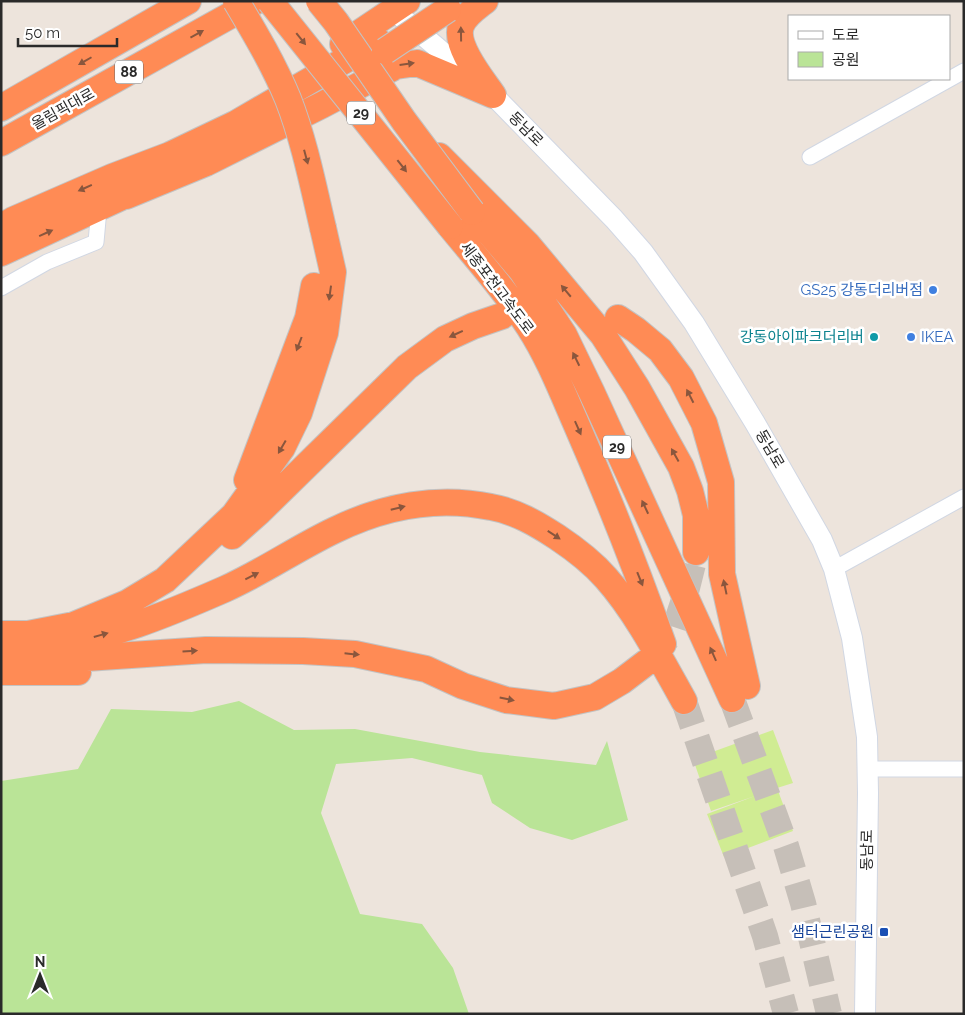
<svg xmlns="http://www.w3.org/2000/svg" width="965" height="1015" font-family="Raleway,'Noto Sans KR',sans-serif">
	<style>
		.green { fill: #bae497 }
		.pitch { fill: #d0ec93 }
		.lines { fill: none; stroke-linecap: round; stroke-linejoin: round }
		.highway-tunnel { stroke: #c6bfb8; stroke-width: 26; stroke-dasharray: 26 13; stroke-linecap: butt }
		.street-casing { stroke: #d1d7e3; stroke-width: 17 }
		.secondary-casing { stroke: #d1d7e3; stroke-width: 22 }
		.highway-casing { stroke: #c3c3c3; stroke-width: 28 }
		.street { stroke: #fff; stroke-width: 15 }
		.secondary { stroke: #fff; stroke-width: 20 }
		.highway { stroke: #ff8b55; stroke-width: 26 }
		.highway-bridge-casing { stroke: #c3c3c3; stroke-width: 28; stroke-linecap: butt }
		.highway-bridge { stroke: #ff8b55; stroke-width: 26 }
		.oneway { fill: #8a563d }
		.shop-dot { fill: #3f7fe0; stroke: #fff; stroke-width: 2 }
		.culture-dot { fill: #0f9aa8; stroke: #fff; stroke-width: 2 }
		.transit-dot { fill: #1a4fb4; stroke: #fff; stroke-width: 2 }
		.labels { text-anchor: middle; stroke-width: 5; stroke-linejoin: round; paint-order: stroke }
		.shield { fill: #fff; stroke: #6a6a6a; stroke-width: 1 }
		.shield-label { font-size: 14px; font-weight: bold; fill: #2a2a2a }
		.street-label { font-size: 15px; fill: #2a2a2a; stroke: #fff }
		.shop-label { font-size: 15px; fill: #366cbe; stroke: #fff; text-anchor: end }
		.culture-label { font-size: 15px; fill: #0d838f; stroke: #fff; text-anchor: end }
		.transit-label { font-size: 15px; fill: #164399; stroke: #fff; text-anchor: end }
	</style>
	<rect width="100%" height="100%" fill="#ede4dc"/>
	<path class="green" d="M239,701L294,730L355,729L480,752L596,765L607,741L628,820L572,840L530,828L492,803L482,775L412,758L336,764L321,813L360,914L422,924L453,968L469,1014H1V781L78,769L111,709L192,712Z"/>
	<path class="pitch" d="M773,730L793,783L777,788L793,831L724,857L707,814L755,796L711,811L693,759Z"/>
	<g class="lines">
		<path class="highway-tunnel" d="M651,658L674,630L684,600L696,552
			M732,699L786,846L803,903L829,1014
			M684,701L765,936L786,1014"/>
		<g class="street-casing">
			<path id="street" d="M810,157L964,71
				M1,288L47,262L96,242L99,209
				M834,569L964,497
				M868,769H964"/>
		</g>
		<g class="secondary-casing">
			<path id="secondary" d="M393,10L493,95L614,219L643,252L694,323L755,423L822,540L834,569L852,638L867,737L868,793L865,1014"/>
		</g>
		<g class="highway-casing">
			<path id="highway" d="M343,44L407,1
				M1,108L188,1
				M1,143L256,1
				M439,156L528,245L603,335L637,388L681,467L690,491L696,515V552
				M126,196L206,163L322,105L396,66L417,63L493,95C482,79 454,46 461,26C465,15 476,8 485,1
				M472,212L522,271L564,335L592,393L732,699
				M450,226C477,259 506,291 529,327C549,358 562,392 577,426C608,497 637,570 663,644
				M1,227L13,220L112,177L170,155L235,124L378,41
				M1,253L141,188
				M618,318L636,330L660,350L681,378L704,423L721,482L722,574L747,686
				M247,480L308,318L314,286
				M232,536L259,512L407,367L445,339L473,326L502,316
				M1,634H28L74,625L127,603L165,580L234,515L282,448L299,413L325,333L333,272L323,228
				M1,653C16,652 31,651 45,648C107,639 168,614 225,589C263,572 297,548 335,530C384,506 438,496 491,507C515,511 537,524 557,537C575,549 592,562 606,578C637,613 661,660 684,701
				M52,656L86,658L206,650L303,651L355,654L426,669L463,686L506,700L554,706L595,697L622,681L647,662
				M1,672H78"/>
		</g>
		<use href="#street" class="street"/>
		<use href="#secondary" class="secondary"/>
		<use href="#highway" class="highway"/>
		<g class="highway-bridge-casing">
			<path id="highway-bridge" d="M236,1C255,33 274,65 288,99C304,140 313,185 323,228
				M270,1L450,226
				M319,1L336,22L404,121L472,212
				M385,51L448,9"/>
		</g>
		<use href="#highway-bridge" class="highway-bridge"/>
	</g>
	<defs><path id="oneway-solid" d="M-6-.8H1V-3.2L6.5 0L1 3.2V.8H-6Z" transform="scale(1.25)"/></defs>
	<g class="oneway">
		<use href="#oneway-solid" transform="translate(197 34) rotate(-29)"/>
		<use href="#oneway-solid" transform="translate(461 34) rotate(-91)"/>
		<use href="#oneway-solid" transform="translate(301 39) rotate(51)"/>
		<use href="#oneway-solid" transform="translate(85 61) rotate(150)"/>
		<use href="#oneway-solid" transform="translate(407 64) rotate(-8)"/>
		<use href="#oneway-solid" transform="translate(306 157) rotate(75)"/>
		<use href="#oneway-solid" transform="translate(402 166) rotate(52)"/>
		<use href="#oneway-solid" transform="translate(85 188) rotate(156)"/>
		<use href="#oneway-solid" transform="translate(46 233) rotate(-24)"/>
		<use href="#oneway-solid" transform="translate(566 291) rotate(-130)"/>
		<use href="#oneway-solid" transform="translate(330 293) rotate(98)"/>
		<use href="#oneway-solid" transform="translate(456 334) rotate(155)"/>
		<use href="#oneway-solid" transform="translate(299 344) rotate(111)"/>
		<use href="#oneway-solid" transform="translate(576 359) rotate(-116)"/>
		<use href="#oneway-solid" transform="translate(690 396) rotate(-117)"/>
		<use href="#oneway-solid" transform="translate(578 428) rotate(66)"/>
		<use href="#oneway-solid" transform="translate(282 447) rotate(120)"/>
		<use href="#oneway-solid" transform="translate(675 455) rotate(-119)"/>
		<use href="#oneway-solid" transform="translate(645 507) rotate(-115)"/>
		<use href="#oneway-solid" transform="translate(398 508) rotate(-14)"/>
		<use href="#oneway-solid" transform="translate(554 535) rotate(33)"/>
		<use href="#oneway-solid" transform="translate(252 576) rotate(-27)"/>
		<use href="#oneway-solid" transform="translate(640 579) rotate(68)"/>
		<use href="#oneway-solid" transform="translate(725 587) rotate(-102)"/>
		<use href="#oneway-solid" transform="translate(101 635) rotate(-16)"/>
		<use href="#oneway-solid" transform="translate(190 651) rotate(-4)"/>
		<use href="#oneway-solid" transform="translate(352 654) rotate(6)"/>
		<use href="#oneway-solid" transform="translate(713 654) rotate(-114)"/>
		<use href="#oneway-solid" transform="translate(507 699) rotate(12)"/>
	</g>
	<g class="shop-dot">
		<circle cx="933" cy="290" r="5"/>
		<circle cx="911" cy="337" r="5"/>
	</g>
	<circle class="culture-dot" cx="874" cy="337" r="5"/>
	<rect class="transit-dot" x="879" y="927" width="10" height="10" rx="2.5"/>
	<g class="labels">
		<g class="shield">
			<rect x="115" y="60.5" width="28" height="23" rx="4"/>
			<rect x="347" y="101.5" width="28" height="23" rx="4"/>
			<rect x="603" y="435.5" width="28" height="23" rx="4"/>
		</g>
		<g class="shield-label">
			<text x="129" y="77">88</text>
			<text x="361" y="118">29</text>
			<text x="617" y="452">29</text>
		</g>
		<g class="street-label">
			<text transform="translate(63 109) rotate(-29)" y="5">올림픽대로</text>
			<text transform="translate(526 129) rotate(45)" y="5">동남로</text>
			<text transform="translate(497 288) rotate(53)" y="5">세종포천고속도로</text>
			<text transform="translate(770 449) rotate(60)" y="5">동남로</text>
			<text transform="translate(867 850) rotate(-89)" y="5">동남로</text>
		</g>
		<g class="shop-label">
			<text x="923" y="295">GS25 강동더리버점</text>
			<text x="921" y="342" text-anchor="start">IKEA</text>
		</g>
		<g class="culture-label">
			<text x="864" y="342">강동아이파크더리버</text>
		</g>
		<g class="transit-label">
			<text x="874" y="937">샘터근린공원</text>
		</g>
	</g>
	<rect width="965" height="1015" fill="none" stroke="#2a2a2a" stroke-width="5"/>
	<rect x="788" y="15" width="162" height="65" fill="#ffffff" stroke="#aaaaaa"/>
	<rect x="798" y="31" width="25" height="8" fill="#ffffff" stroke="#aaaaaa"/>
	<text x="832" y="40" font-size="15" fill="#2a2a2a">도로</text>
	<rect x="798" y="52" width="25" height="15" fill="#bae497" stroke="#aaaaaa"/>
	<text x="832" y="65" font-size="15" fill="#2a2a2a">공원</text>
	<g transform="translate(40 975)" stroke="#ffffff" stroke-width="4" paint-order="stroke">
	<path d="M0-4L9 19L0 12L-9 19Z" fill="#2a2a2a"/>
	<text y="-8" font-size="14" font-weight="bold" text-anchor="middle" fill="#2a2a2a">N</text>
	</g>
	<path d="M18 38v8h99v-8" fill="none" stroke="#2a2a2a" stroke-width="2.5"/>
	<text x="25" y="38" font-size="15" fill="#2a2a2a" stroke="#ffffff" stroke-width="4" paint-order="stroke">50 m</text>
</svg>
